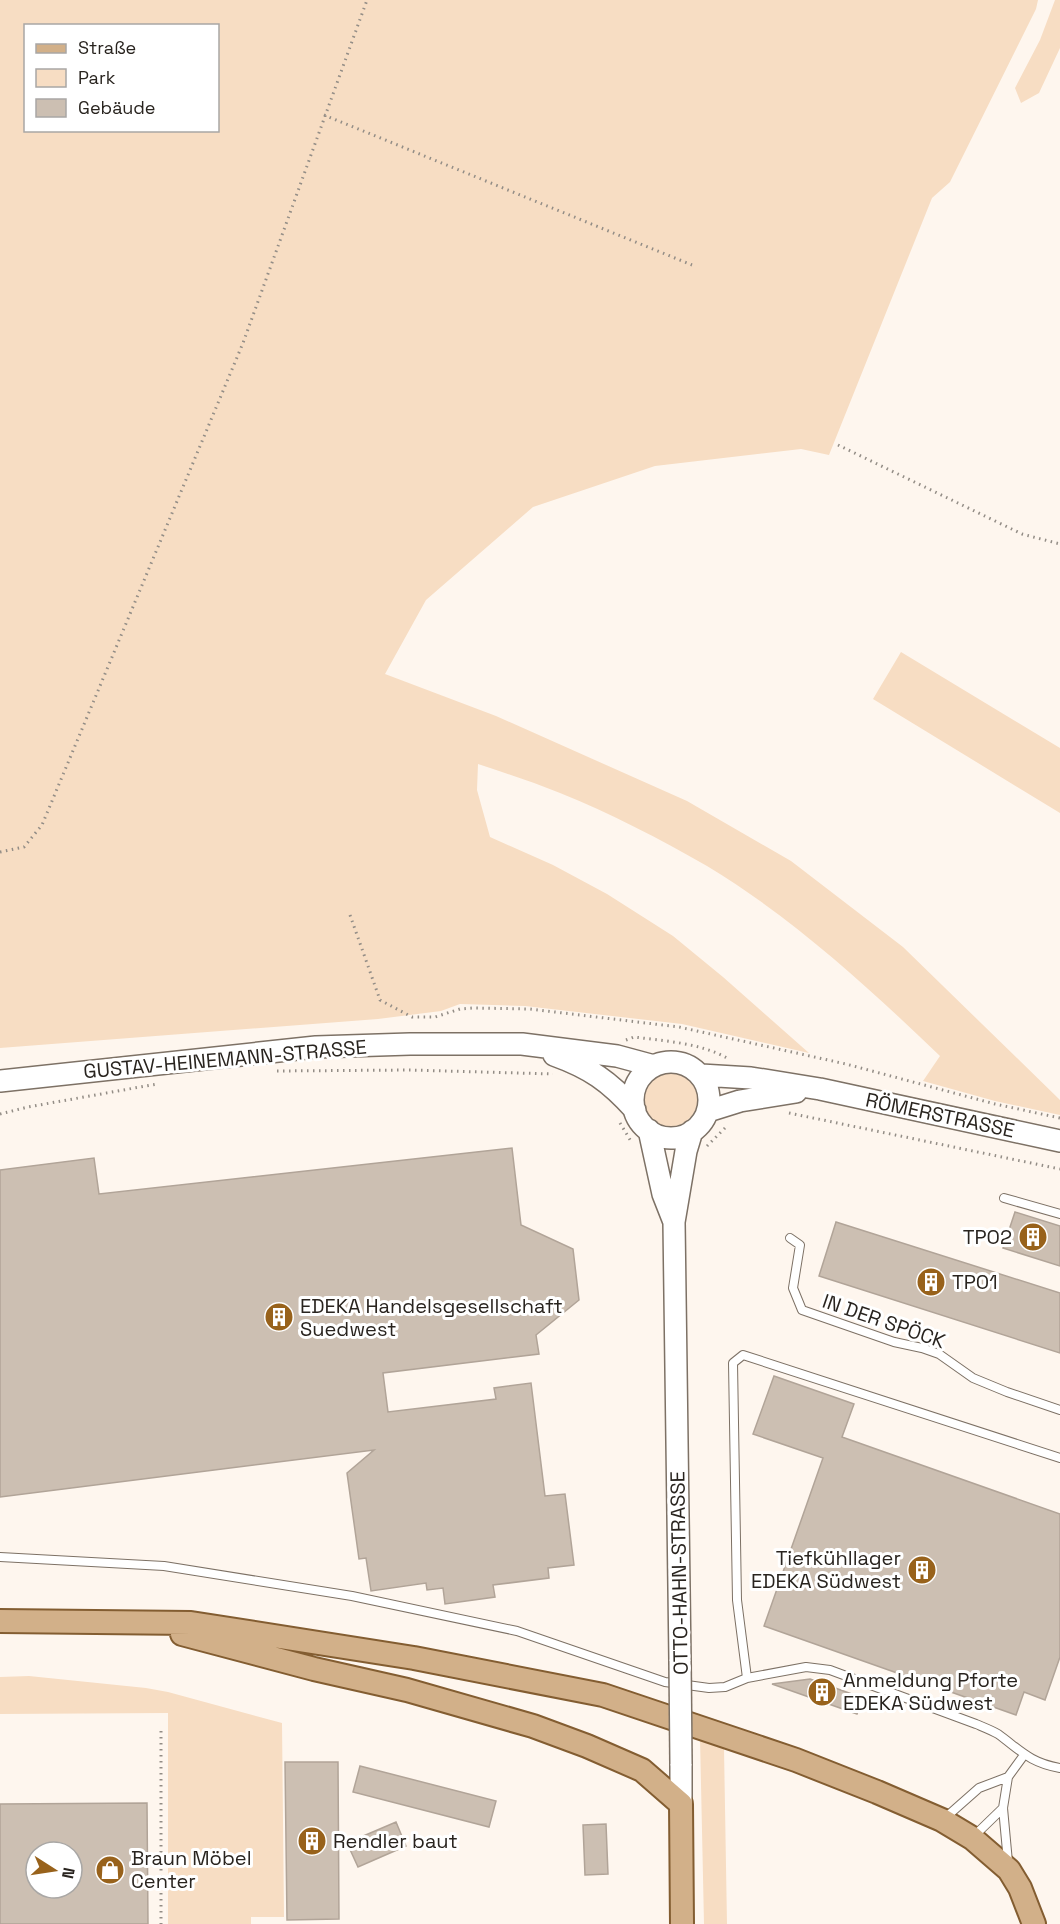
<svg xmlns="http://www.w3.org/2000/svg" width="1060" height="1924" font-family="'Space Grotesk',sans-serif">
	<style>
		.green { fill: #f7ddc3; fill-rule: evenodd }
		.building { fill: #ccbfb2; stroke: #b1a498; stroke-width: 1.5; fill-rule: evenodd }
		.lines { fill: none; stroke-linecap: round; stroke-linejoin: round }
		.lane-casing { stroke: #7d7165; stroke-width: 10 }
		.secondary-casing { stroke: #7d7165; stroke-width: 24 }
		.primary-casing { stroke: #835d31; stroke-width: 26 }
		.path { stroke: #938d86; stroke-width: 3; stroke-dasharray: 1.5 4.5; stroke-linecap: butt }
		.lane { stroke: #fff; stroke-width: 8 }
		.secondary { stroke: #fff; stroke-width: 21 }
		.primary { stroke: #d2b089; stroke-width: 22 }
		.secondary-bridge-casing { stroke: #7d7165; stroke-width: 24; stroke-linecap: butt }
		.secondary-bridge { stroke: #fff; stroke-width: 21 }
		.labels { text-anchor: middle; stroke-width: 6; stroke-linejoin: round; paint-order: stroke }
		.street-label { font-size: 20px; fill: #29241f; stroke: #fff }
		.poi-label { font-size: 20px; fill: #29241f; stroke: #fff; text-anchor: start }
	</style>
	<rect width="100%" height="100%" fill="#fef6ee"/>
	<path class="green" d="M0,0H1038L1036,9L950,182L932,198L829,455L801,449L655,466L533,507L426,600L385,674L496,716L687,801L791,861L903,947L1060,1100V1115L995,1101L923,1081L940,1056C868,987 793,918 707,866C660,839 610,813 560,793C533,782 505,773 478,764L477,790L490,837L553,865L607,894L673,936L723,977L809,1053L682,1024L525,1006L460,1004L441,1011L378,1019L0,1048ZM26,26H218V130H26Z
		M1055,0H1060V48L1039,93L1021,103L1015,88L1040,40Z
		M901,652L1060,748V813L873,699Z
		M640 1098a29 29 0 1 1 58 0a29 29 0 1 1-58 0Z
		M29,1676L146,1688L168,1692L282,1723L284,1917H251V1924H168V1713L0,1714V1677Z
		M700,1737L724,1748L727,1924H704Z"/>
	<path class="building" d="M512,1148L521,1225L573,1249L579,1300L536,1335L539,1354L383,1373L388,1412L496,1399L494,1388L531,1383L545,1496L565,1494L574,1565L548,1568L549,1578L493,1585L495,1597L445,1604L443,1588L427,1590L426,1583L371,1591L366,1558L359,1559L347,1473L374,1450L0,1497V1170L94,1158L99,1194Z
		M1015,1212L1060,1226V1266L1003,1248Z
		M836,1222L1060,1293V1353L819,1276Z
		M774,1376L854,1404L842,1437L1060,1514V1657L1045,1700L1024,1692L1016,1715L764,1626L823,1458L753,1434Z
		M810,1679L863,1698L857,1714L772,1684Z
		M285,1762H338L339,1919L287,1920Z
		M360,1766L496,1801L489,1827L353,1792Z
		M147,1803L148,1924H0V1804ZM36,1852H72V1888H36Z
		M396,1822L406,1846L358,1867L347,1843Z
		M606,1824L608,1874L585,1875L583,1825Z"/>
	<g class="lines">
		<g class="lane-casing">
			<path id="lane" d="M1004,1198L1060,1214
				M790,1238L800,1245L793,1288L802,1310L894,1342L922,1348L939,1354L973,1378L1007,1392L1060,1410
				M0,1557L164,1566L352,1596L517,1631L665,1682L709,1688L725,1687L747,1678L806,1667L830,1670L976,1724C983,1727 991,1730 998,1734C1020,1750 1030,1763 1060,1768
				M747,1678L737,1600L733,1363L743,1355L1060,1458
				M945,1818L979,1788L1008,1777
				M973,1837L1003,1808
				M1008,1862L1003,1808L1008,1777L1024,1755"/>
		</g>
		<g class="secondary-casing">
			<path id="secondary" d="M554,1055C590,1068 609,1081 635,1110
				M633 1100a38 38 0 1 1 76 0a38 38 0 1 1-76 0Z
				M701,1075L751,1078L820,1089L1060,1141
				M0,1081L316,1047L410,1044H522L617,1056L654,1066
				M708,1111L740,1101L796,1092
				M649,1130L663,1194L674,1222
				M680,1661L674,1222L686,1151L692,1131
				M681,1764V1804"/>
		</g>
		<g class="primary-casing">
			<path id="primary" d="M0,1621L191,1623L414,1658L603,1695L796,1760L877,1792L942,1820L972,1838L1009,1870L1020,1888L1034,1924
				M182,1634L314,1669L407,1690L533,1726L587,1746L642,1770L681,1804L682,1924"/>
		</g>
		<path class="path" d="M324,115L692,265
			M838,445L1022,534L1060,544
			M0,852L24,847L42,825L243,343L367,0
			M350,915L380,1000L412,1017H435L460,1009L473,1008L530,1009L679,1027L846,1064L995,1104L1060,1118
			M626,1040L634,1037C665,1041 700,1043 727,1058
			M277,1071L410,1070L553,1074
			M789,1113L1060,1169
			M0,1114L28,1107L157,1084
			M620,1123L632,1143
			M707,1146L728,1125
			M161,1731V1924"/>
		<use href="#lane" class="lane"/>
		<use href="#secondary" class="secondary"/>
		<use href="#primary" class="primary"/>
		<g class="secondary-bridge-casing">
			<path id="secondary-bridge" d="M680,1661L681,1764"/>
		</g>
		<use href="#secondary-bridge" class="secondary-bridge"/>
	</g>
	<defs>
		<g id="building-disc" transform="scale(1.5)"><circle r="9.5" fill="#98621b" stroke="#fff"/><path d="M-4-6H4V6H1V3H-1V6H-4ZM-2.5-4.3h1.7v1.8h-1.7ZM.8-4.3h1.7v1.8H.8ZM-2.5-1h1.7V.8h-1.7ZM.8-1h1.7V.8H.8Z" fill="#fff"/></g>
		<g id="shop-disc" transform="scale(1.5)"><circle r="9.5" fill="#98621b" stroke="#fff"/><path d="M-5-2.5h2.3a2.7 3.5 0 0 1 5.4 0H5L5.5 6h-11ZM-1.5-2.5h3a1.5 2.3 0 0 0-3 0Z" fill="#fff"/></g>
	</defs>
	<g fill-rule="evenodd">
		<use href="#building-disc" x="1033" y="1237"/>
		<use href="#building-disc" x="931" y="1282"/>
		<use href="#building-disc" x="279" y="1317"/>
		<use href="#building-disc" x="922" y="1570"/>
		<use href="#building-disc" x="822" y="1692"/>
		<use href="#building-disc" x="312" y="1841"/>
		<use href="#shop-disc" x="110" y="1870"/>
	</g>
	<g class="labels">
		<g class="street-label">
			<text transform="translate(225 1059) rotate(-5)" y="7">GUSTAV-HEINEMANN-STRASSE</text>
			<text transform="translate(940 1115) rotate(12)" y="7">RÖMERSTRASSE</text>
			<text transform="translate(884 1321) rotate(19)" y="7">IN DER SPÖCK</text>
			<text transform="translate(679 1573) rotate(-91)" y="7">OTTO-HAHN-STRASSE</text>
		</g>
		<g class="poi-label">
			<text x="1012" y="1244" text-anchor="end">TPO2</text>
			<text x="952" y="1289">TPO1</text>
			<text x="300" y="1313">EDEKA Handelsgesellschaft<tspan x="300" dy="23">Suedwest</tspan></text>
			<text x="901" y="1565" text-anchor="end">Tiefkühllager<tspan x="901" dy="23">EDEKA Südwest</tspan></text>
			<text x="843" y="1687">Anmeldung Pforte<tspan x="843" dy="23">EDEKA Südwest</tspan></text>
			<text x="333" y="1848">Rendler baut</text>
			<text x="131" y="1865">Braun Möbel<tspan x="131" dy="23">Center</tspan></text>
		</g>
	</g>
	<rect x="24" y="24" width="195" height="108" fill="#ffffff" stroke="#a9a7a5" stroke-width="1.5"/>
	<rect x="36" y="44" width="30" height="9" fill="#d2b089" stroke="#a9a7a5" stroke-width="1.5"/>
	<text x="78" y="54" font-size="18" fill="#29241f">Straße</text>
	<rect x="36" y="69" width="30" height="18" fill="#f7ddc3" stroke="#a9a7a5" stroke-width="1.5"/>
	<text x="78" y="84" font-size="18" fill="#29241f">Park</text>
	<rect x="36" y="99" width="30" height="18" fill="#ccbfb2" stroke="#a9a7a5" stroke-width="1.5"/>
	<text x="78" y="114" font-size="18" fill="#29241f">Gebäude</text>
	<g transform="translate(54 1870) rotate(102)"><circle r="28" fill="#ffffff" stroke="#a9a7a5" stroke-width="1.5"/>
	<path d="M0-4.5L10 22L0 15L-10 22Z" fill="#98621b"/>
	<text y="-9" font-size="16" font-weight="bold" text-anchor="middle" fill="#29241f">N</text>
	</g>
</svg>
